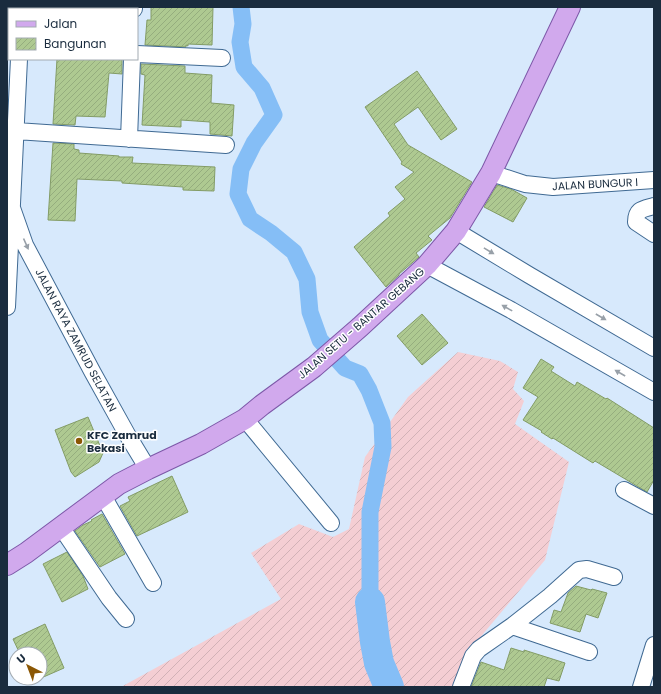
<svg xmlns="http://www.w3.org/2000/svg" width="661" height="694" font-family="Poppins,sans-serif">
	<style>
		.garden { fill: url(#garden-furrows) }
		.lines { fill: none; stroke-linecap: round; stroke-linejoin: round }
		.canal { stroke: #85bef6; stroke-width: 17 }
		.river { stroke: #85bef6; stroke-width: 30 }
		.building { fill: url(#building-hatch); stroke: #839c66 }
		.minor-casing { stroke: #406a93; stroke-width: 18 }
		.major-casing { stroke: #7d58a8; stroke-width: 22 }
		.minor { stroke: #fff; stroke-width: 16 }
		.major { stroke: #d1a9ed; stroke-width: 20 }
		.oneway { fill: #98a0a8 }
		.poi-dot { fill: #8b5704; stroke: #fff; stroke-width: 1.5 }
		.labels { text-anchor: middle; stroke-width: 3; stroke-linejoin: round; paint-order: stroke }
		.street-label { font-size: 11px; fill: #1a2c3e; stroke: #fff }
		.poi-label { font-size: 11px; font-weight: bold; fill: #1a2c3e; stroke: #fff; text-anchor: start }
	</style>
	<defs>
		<pattern id="garden-furrows" width="10" height="10" patternUnits="userSpaceOnUse"><rect width="10" height="10" fill="#f4ced3"/><path d="M-1 1l2-2M0 10L10 0M9 11l2-2" fill="none" stroke="#d1b1b6"/></pattern>
		<pattern id="building-hatch" width="6" height="6" patternUnits="userSpaceOnUse"><rect width="6" height="6" fill="#aec991"/><path d="M-1 1l2-2M0 6l6-6M5 7l2-2" fill="none" stroke="#95ad7e"/></pattern>
	</defs>
	<rect width="100%" height="100%" fill="#d7e9fc"/>
	<path class="garden" d="M458,352L500,361L518,372L513,389L524,401L515,424L569,462L545,560L473,646L455,687H121L281,599L251,553L299,524L333,537L349,529L365,457L408,397Z"/>
	<g class="lines">
		<path class="canal" d="M241,7L243,24L240,42L244,67L262,88L274,115L254,143L241,169L238,194L250,219L271,233L294,252L307,279L310,312L320,340L345,368L360,374L369,390L382,423L383,447L370,512V602"/>
		<path class="river" d="M370,602L375,642L379,663L389,687"/>
	</g>
	<path class="building" d="M151,7H213L212,45L188,44V46L186,45V47L145,45L147,20H151Z
		M57,59H122V74L109,73L105,117L76,116L75,125L53,124Z
		M141,64L185,66V73L212,75L211,103L234,105L232,136L210,134V122L181,120V127L142,125L145,75L141,74Z
		M417,71L457,129L441,140L418,107L394,124L408,145L472,182L450,218L428,236L432,240L416,253L419,257L399,274V275L386,287L354,247L390,216L388,213L405,199L395,187L414,172L401,164L402,162L365,107Z
		M53,143L74,144V149L79,150V153L119,156V157H133L132,163L215,167L214,191L183,190V187L122,183V181L77,179L75,221L48,220Z
		M497,185L511,189L527,198L513,222L484,207Z
		M422,314L448,343L422,365L397,336Z
		M541,359L554,367L551,371L575,386L577,382L606,399L607,398L654,428V480L647,492L595,461L593,463L553,438L552,439L541,432L542,431L523,420L538,397L523,388Z
		M88,417L103,453L99,462L75,477L71,472L55,430Z
		M172,476L188,512L137,536L120,506L130,501L128,497Z
		M102,514L125,554L100,567L75,531L83,525L92,521L91,520Z
		M67,552L83,576L88,589L62,602L43,564Z
		M576,586L591,590L592,589L607,593L598,618L586,614L580,632L550,623L554,610L561,612L568,593Z
		M45,624L64,668L32,682L31,678H40V654H20L13,639Z
		M511,648L524,652V650L565,663L559,681L547,678L544,687H471L481,662L504,670Z"/>
	<g class="lines">
		<g class="minor-casing">
			<path id="minor" d="M22,9V7
				M134,9V7
				M137,54L222,58
				M16,131L226,145
				M129,139L132,59
				M491,173L525,184L553,187L654,180
				M654,206C643,209 636,209 636,222L654,234
				M12,208L25,245L93,373L128,436L148,469
				M456,231L529,275L654,348
				M427,265L511,310L654,392
				M7,307L19,59
				M245,419L331,523
				M624,490L654,506
				M103,496L153,583
				M61,527L109,598L126,619
				M512,626L589,652
				M461,687L473,656L479,649L512,626L550,596L579,570L587,569L614,577
				M641,687L654,645"/>
		</g>
		<g class="major-casing">
			<path id="major" d="M7,565L26,553L119,484L148,469L201,444L245,419L262,405L314,367L360,327L427,265L456,231L491,173L570,7"/>
		</g>
		<use href="#minor" class="minor"/>
		<use href="#major" class="major"/>
	</g>
	<defs><path id="oneway-solid" d="M-6-.8H1V-3.2L6.5 0L1 3.2V.8H-6Z"/></defs>
	<g class="oneway">
		<use href="#oneway-solid" transform="translate(26 244) rotate(66)"/>
		<use href="#oneway-solid" transform="translate(489 251) rotate(31)"/>
		<use href="#oneway-solid" transform="translate(507 308) rotate(-151)"/>
		<use href="#oneway-solid" transform="translate(601 317) rotate(30)"/>
		<use href="#oneway-solid" transform="translate(620 373) rotate(-150)"/>
	</g>
	<circle class="poi-dot" cx="79" cy="441" r="4"/>
	<g class="labels">
		<g class="street-label">
			<text transform="translate(595 184) rotate(-3)" y="4">JALAN BUNGUR I</text>
			<text transform="translate(361 323) rotate(-41)" y="4">JALAN SETU - BANTAR GEBANG</text>
			<text transform="translate(76 340) rotate(62)" y="4">JALAN RAYA ZAMRUD SELATAN</text>
		</g>
		<g class="poi-label">
			<text x="87" y="439">KFC Zamrud<tspan x="87" dy="13">Bekasi</tspan></text>
		</g>
	</g>
	<rect width="661" height="694" fill="none" stroke="#1a2c3e" stroke-width="16"/>
	<rect x="8" y="8" width="130" height="52" fill="#ffffff" stroke="#a3abb2"/>
	<rect x="16" y="21" width="20" height="6" fill="#d1a9ed" stroke="#a3abb2"/>
	<text x="44" y="28" font-size="12" fill="#1a2c3e">Jalan</text>
	<rect x="16" y="38" width="20" height="12" fill="url(#building-hatch)" stroke="#a3abb2"/>
	<text x="44" y="48" font-size="12" fill="#1a2c3e">Bangunan</text>
	<g transform="translate(28 666) rotate(318)"><circle r="19" fill="#ffffff" stroke="#a3abb2"/>
	<path d="M0-3L7 15L0 10L-7 15Z" fill="#8b5704"/>
	<text y="-6" font-size="11" font-weight="bold" text-anchor="middle" fill="#1a2c3e">U</text>
	</g>
</svg>
